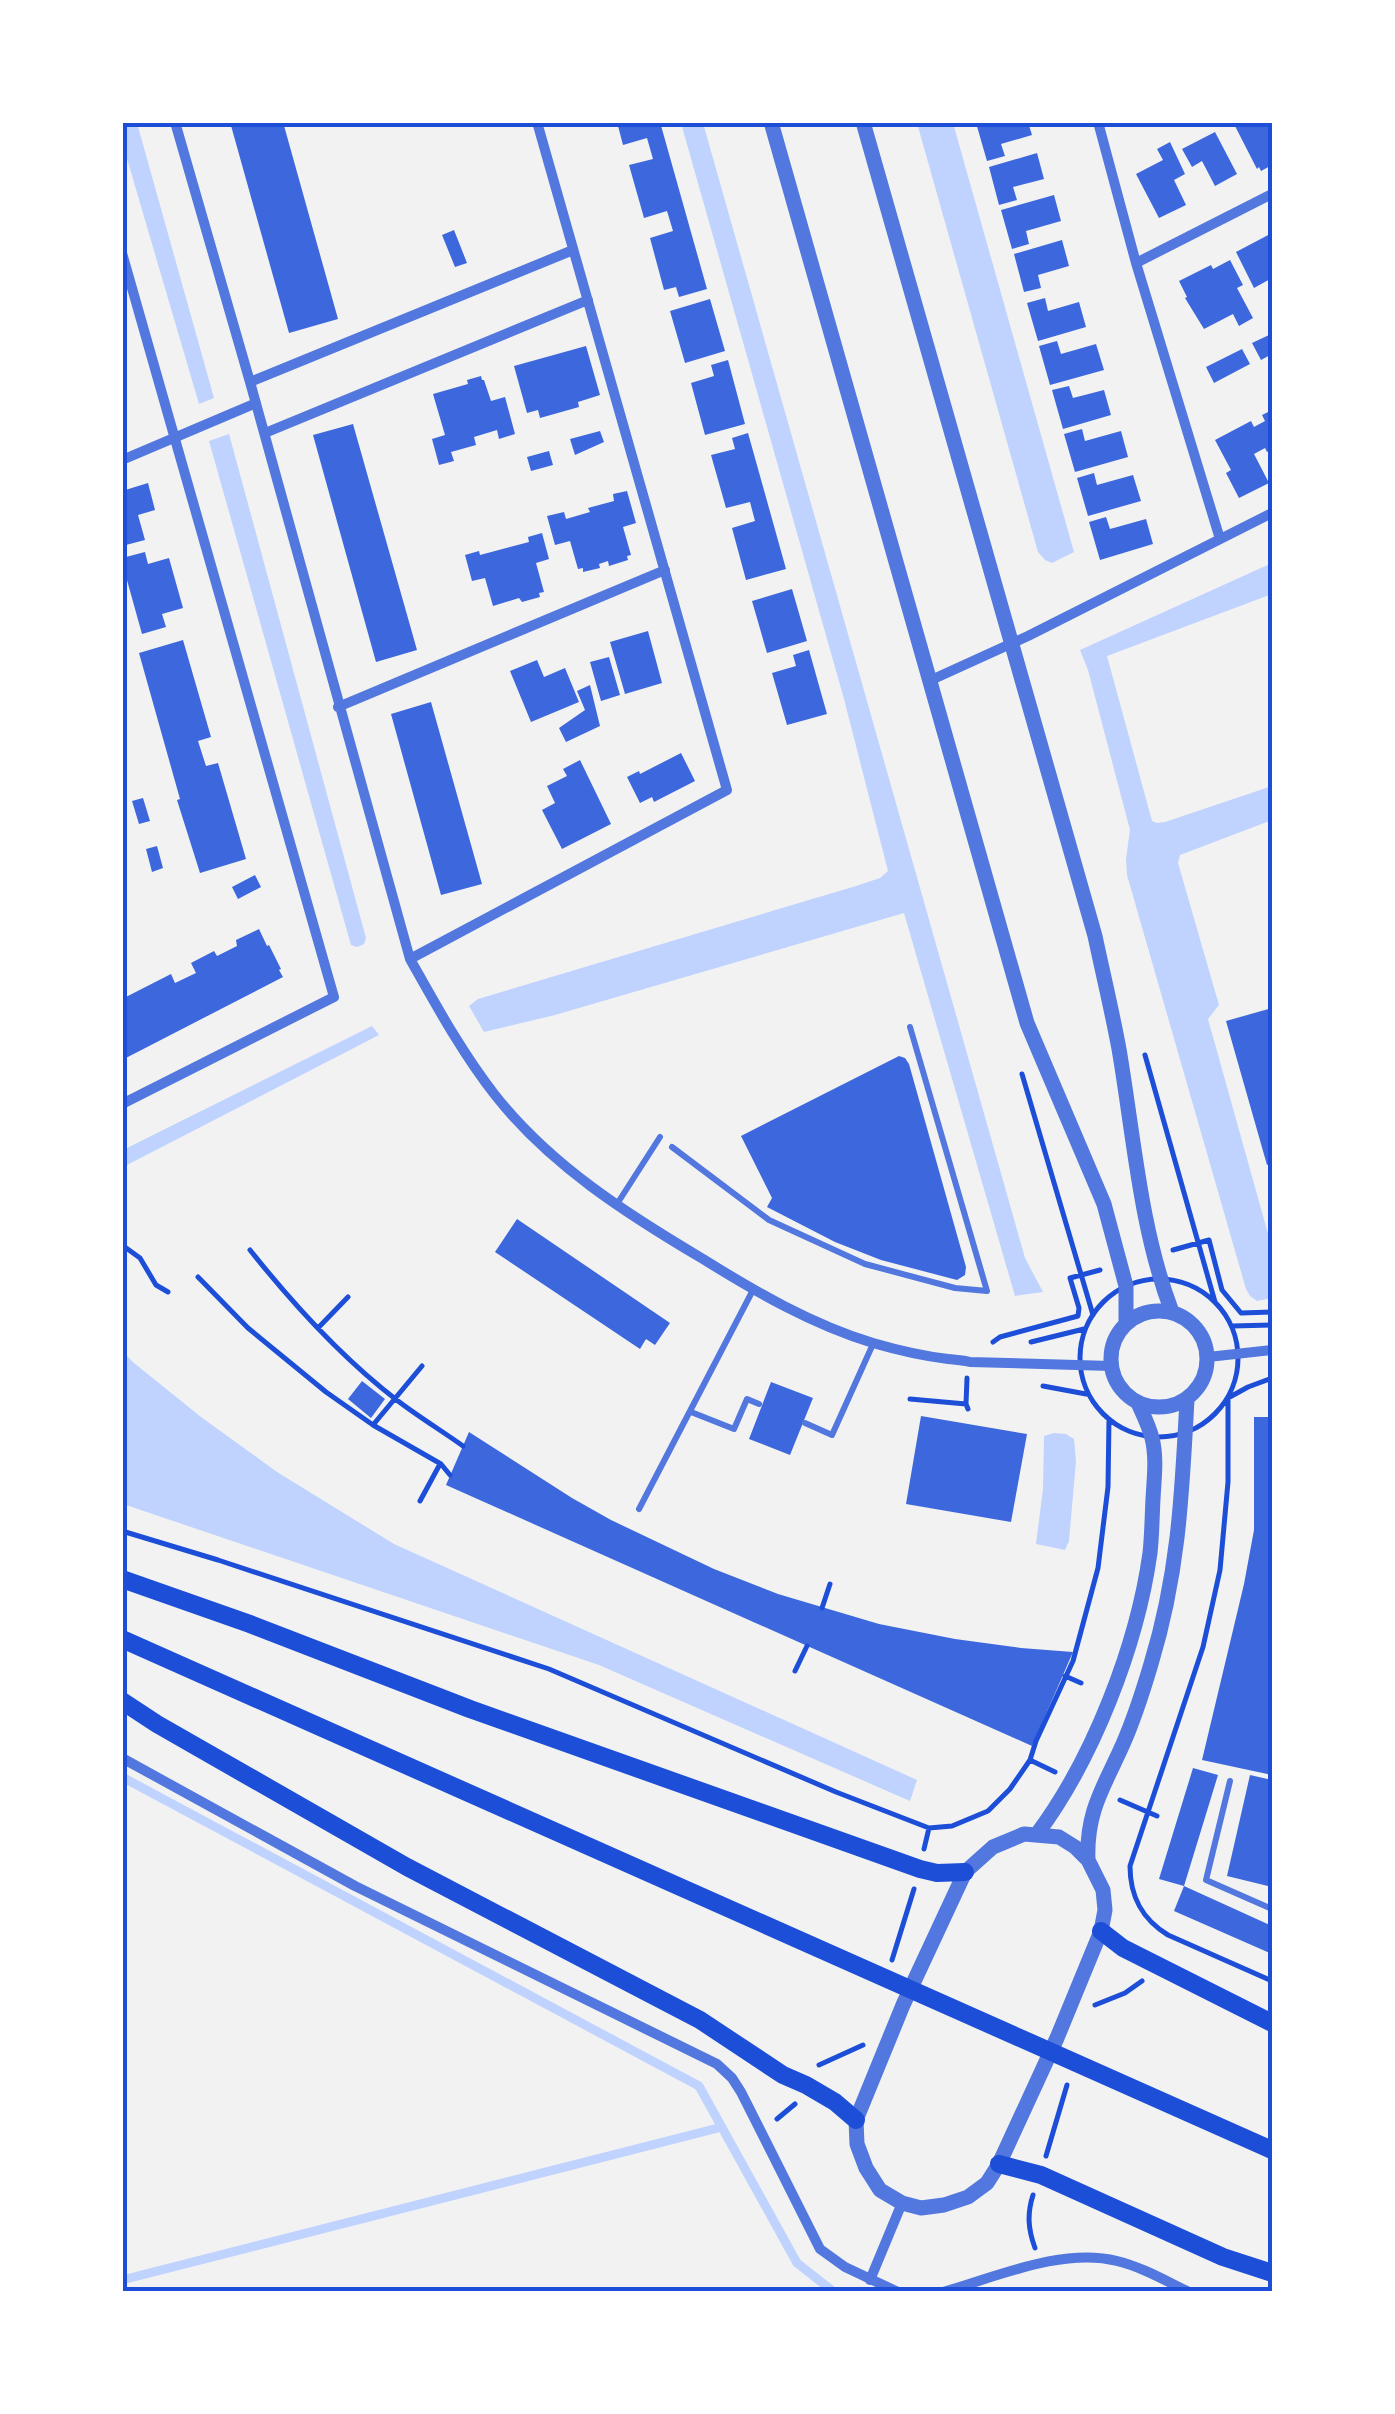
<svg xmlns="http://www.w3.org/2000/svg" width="1395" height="2414" font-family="'DejaVu Sans',sans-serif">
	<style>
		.water { fill: #bfd3fe }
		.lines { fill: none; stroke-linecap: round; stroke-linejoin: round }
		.stream { stroke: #bfd3fe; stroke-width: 9 }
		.building { fill: #3d67dc }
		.path { stroke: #1d4ed8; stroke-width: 5 }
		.service { stroke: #5277de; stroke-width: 6 }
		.minor { stroke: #5277de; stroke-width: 10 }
		.tertiary { stroke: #5277de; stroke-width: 15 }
		.primary { stroke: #1d4ed8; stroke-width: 18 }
		.neatline { fill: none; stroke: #1d4ed8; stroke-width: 4 }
	</style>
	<rect width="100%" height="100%" fill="#f2f2f2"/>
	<path class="water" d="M123,122L137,123L214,398L199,404L123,145Z
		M681,123H703L1025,1258L1043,1292L1015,1296L904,913L555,1015L484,1032L469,1006L478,999L856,886L880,878L888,871L844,699Z
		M917,123H953L1074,552L1052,563L1045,560L1038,552Z
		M229,434L366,938L364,944L357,947L351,945L209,441Z
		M1272,563V594L1107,656L1152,821L1157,823L1165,822L1272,786V820L1180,855L1178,863L1219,1005L1208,1019L1272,1248V1298L1257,1301L1250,1296L1246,1289L1127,875L1126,859L1130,830L1088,670L1080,650Z
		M372,1026L379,1035L123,1167V1150Z
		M122,1351L134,1363L201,1417L277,1472L394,1544L917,1780L910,1801L599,1665L123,1504Z
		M1054,1433L1066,1434L1074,1439L1076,1461L1069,1541L1065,1550L1036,1544L1043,1489L1044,1436Z"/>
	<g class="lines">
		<path class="stream" d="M122,1777L699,2086L797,2263L834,2292
			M122,2280L722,2127"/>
	</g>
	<path class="building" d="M230,122H283L338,319L289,333Z
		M617,122H660L707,289L679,297L676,287L664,290L650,238L673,231L667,211L644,218L629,165L653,159L647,138L623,145Z
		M1028,122L1032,135L1001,144L1005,156L987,161L976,123Z
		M1241,122H1266L1272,135V165L1261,171L1259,167L1257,169L1235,126Z
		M1215,132L1237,174L1215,186L1202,161L1192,167L1182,149Z
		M1170,142L1185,174L1174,180L1186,205L1159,218L1136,174L1163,160L1157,149Z
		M1037,153L1044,179L1013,187L1017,200L999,205L989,167Z
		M1054,195L1061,221L1026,231L1029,244L1012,249L1001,210Z
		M454,230L467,263L455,267L442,235Z
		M1272,233V278L1254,288L1236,252Z
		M1062,240L1069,266L1038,275L1041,288L1024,292L1014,254Z
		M1230,260L1243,285L1237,288L1253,318L1239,326L1233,314L1204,329L1185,298L1187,297L1179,281L1211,265L1213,269Z
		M1045,298L1048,311L1079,302L1086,327L1038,341L1027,303Z
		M710,299L725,351L685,363L670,311Z
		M1269,335L1272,342V354L1261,360L1252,343Z
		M1057,341L1061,354L1096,344L1104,370L1050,385L1039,346Z
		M586,346L600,395L578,402L579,407L540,418L538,410L527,413L514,366Z
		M1242,349L1250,364L1214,383L1206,367Z
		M728,360L745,424L705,435L691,383L714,376L711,365Z
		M481,376L482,380H484L491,401L505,397L515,434L499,439L497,430L474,437L476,445L451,452L454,461L439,465L432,439L445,435L433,394L468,384L467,380Z
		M1069,386L1073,398L1104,390L1111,415L1063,429L1052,390Z
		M1272,410V449L1267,452L1265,448L1254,454L1269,483L1239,498L1226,473L1231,470L1215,440L1251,421L1254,427L1265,421L1262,415Z
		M353,424L417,650L376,662L313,435Z
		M1082,429L1085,441L1121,431L1128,457L1075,472L1064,434Z
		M600,431L604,442L575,455L570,439Z
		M748,433L786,569L746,580L732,528L755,521L750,502L726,508L711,455L735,449L732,438Z
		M549,451L553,465L531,471L527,457Z
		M1094,473L1097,485L1133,475L1141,501L1088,516L1077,478Z
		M148,483L155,510L138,515L145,540L122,546V491Z
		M627,491L636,523L623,527L631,555L627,556L628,560L609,566L608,561L599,564L600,568L583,572V568L578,569L570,541L555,545L547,516L564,512L566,519L590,512L588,508L614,501L613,494Z
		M1106,517L1110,529L1146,519L1153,544L1100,560L1089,522Z
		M542,533L549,559L536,563L544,592L539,593L540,597L522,602L519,598L493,606L485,578L472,581L465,555L479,551L480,555L529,542L528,537Z
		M145,552L148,564L169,558L183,608L162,614L166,627L142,634L125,573L122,574V558Z
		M792,589L807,641L767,653L752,601Z
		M648,631L662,683L625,694L610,642Z
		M183,640L211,737L198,741L206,766L218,763L246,859L200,873L177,800L180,799L139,653Z
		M809,650L827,714L787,725L772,673L796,666L793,655Z
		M609,657L620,695L601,701L590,662Z
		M537,660L544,677L565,668L579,702L531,722L510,671Z
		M590,685L600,726L566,742L559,728L585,710L577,691Z
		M431,702L482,884L441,895L391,714Z
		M681,753L695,781L654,802L652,797L640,803L627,777L639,771L640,774Z
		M580,760L611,824L562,849L542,810L555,803L547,786L567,776L563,769Z
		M143,798L150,821L139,824L132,801Z
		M157,846L163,868L152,872L146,849Z
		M255,875L261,887L238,899L232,887Z
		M259,929L267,946L269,945L281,969L279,970L283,977L122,1060V999L171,974L175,983L196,973L191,963L214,951L217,956L237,946L236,940Z
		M1272,1008V1163L1267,1165L1226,1021Z
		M899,1056L905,1058L909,1064L966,1267L965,1275L957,1280L881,1260L835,1242L767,1207L772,1198L741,1136Z
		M517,1219L670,1323L655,1345L646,1339L640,1349L495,1252Z
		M362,1381L385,1399L371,1418L348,1399Z
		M771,1382L813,1398L790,1455L749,1439Z
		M921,1416L1027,1434L1011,1522L906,1504Z
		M1254,1417H1272V1775L1202,1760L1244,1584L1254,1530Z
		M469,1432L572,1498L611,1520L714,1569L778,1594L879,1624L955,1639L1021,1648L1073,1652L1032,1746L446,1485Z
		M1193,1768L1218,1775L1184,1886L1159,1879Z
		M1250,1775L1272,1780V1887L1227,1876Z
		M1184,1886L1272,1926V1954L1174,1911Z"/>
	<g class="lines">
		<path class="path" d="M1145,1055L1215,1302
			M1022,1074L1093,1315
			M122,1245L140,1258L156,1285L168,1292
			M250,1250C293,1304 343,1359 398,1401C419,1417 442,1431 463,1446
			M1173,1250L1209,1240L1222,1290L1241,1313L1272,1312
			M198,1277L248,1328L326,1392L373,1425L441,1464L450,1475
			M1080 1358a79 79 0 1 1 158 0a79 79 0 1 1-158 0Z
			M1232,1326L1272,1325
			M318,1328L348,1297
			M993,1342L1000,1337L1078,1316L1079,1308L1070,1278L1100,1270
			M1031,1342L1084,1329
			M1272,1378L1248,1387L1228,1398V1482L1220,1570L1203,1647L1130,1866C1130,1897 1142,1919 1168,1935L1272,1981
			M1043,1386L1086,1394
			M910,1399L966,1404L968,1409
			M966,1404L967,1378
			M373,1425L422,1366
			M420,1501L440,1464
			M122,1531L218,1560L549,1669L836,1792L929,1828L952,1826L988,1811L1010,1789L1030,1760L1036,1741L1073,1661L1098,1568L1108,1487L1109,1419
			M822,1608L830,1584
			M795,1671L807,1646
			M1065,1676L1081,1683
			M1030,1760L1055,1772
			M1120,1800L1157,1816
			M924,1849L929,1828
			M892,1960L914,1889
			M1095,2005L1125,1993L1142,1981
			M819,2065L863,2045
			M777,2119L795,2104
			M1046,2156L1067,2085
			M1033,2195C1027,2214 1028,2229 1035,2248"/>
		<path class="service" d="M672,1147L769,1220L865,1264L955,1288L987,1291L910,1027
			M617,1204L660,1137
			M691,1412L734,1429L747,1399L759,1404
			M805,1423L832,1435L873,1344
			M639,1509L753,1290
			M1230,1781L1206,1880L1272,1909"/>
		<path class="minor" d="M175,122L250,382L410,959C436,1005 462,1053 495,1095C550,1165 627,1214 703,1259C756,1292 813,1325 873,1343C897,1350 923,1356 948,1359C956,1360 963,1360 970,1362L1111,1366
			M1098,122L1136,263L1220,539
			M122,253L334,997L122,1104
			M1136,263L1272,194
			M250,382L573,250
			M265,433L588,300
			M122,460L256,403
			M929,681L1028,636L1272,513
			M338,707L665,570
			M410,959L727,790L537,122
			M1208,1357L1272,1350
			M122,1758L355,1886L717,2064L732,2078L741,2092L820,2249L845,2267L898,2292
			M870,2280L902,2203
			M943,2292C996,2277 1063,2247 1117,2261C1142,2267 1166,2281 1189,2292"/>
		<path class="tertiary" d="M771,122L1027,1023L1104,1204L1126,1286V1323
			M863,122L1095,936C1103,974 1112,1011 1119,1049C1134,1137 1140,1228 1172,1312
			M1111 1359a48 48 0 1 1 96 0a48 48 0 1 1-96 0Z
			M1024,1834L1059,1837L1075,1847L1088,1860L1103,1890L1105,1910L1101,1931L1057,2038L999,2164L987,2183L968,2197L944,2205L921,2208L902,2203L880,2190L866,2168L857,2144L856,2120L903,2005L965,1872L993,1847Z
			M1037,1834C1093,1759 1137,1646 1150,1553C1152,1535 1152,1517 1153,1499C1154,1479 1157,1458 1152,1438C1149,1426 1143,1414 1138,1403
			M1088,1860C1086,1811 1104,1787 1123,1744C1134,1719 1143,1691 1151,1664C1179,1572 1182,1493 1187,1399"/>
		<path class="primary" d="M122,1579L250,1624L470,1709L920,1869L937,1873L965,1872
			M122,1639L1272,2150
			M122,1701L157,1724L407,1867L700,2020L783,2075L806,2085L835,2102L856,2120
			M1101,1931L1123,1948L1272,2023
			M999,2164L1041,2175L1223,2257L1272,2273"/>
	</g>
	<rect width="1395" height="2414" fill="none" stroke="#ffffff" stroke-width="250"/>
	<rect x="125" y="125" width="1145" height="2164" class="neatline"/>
</svg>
